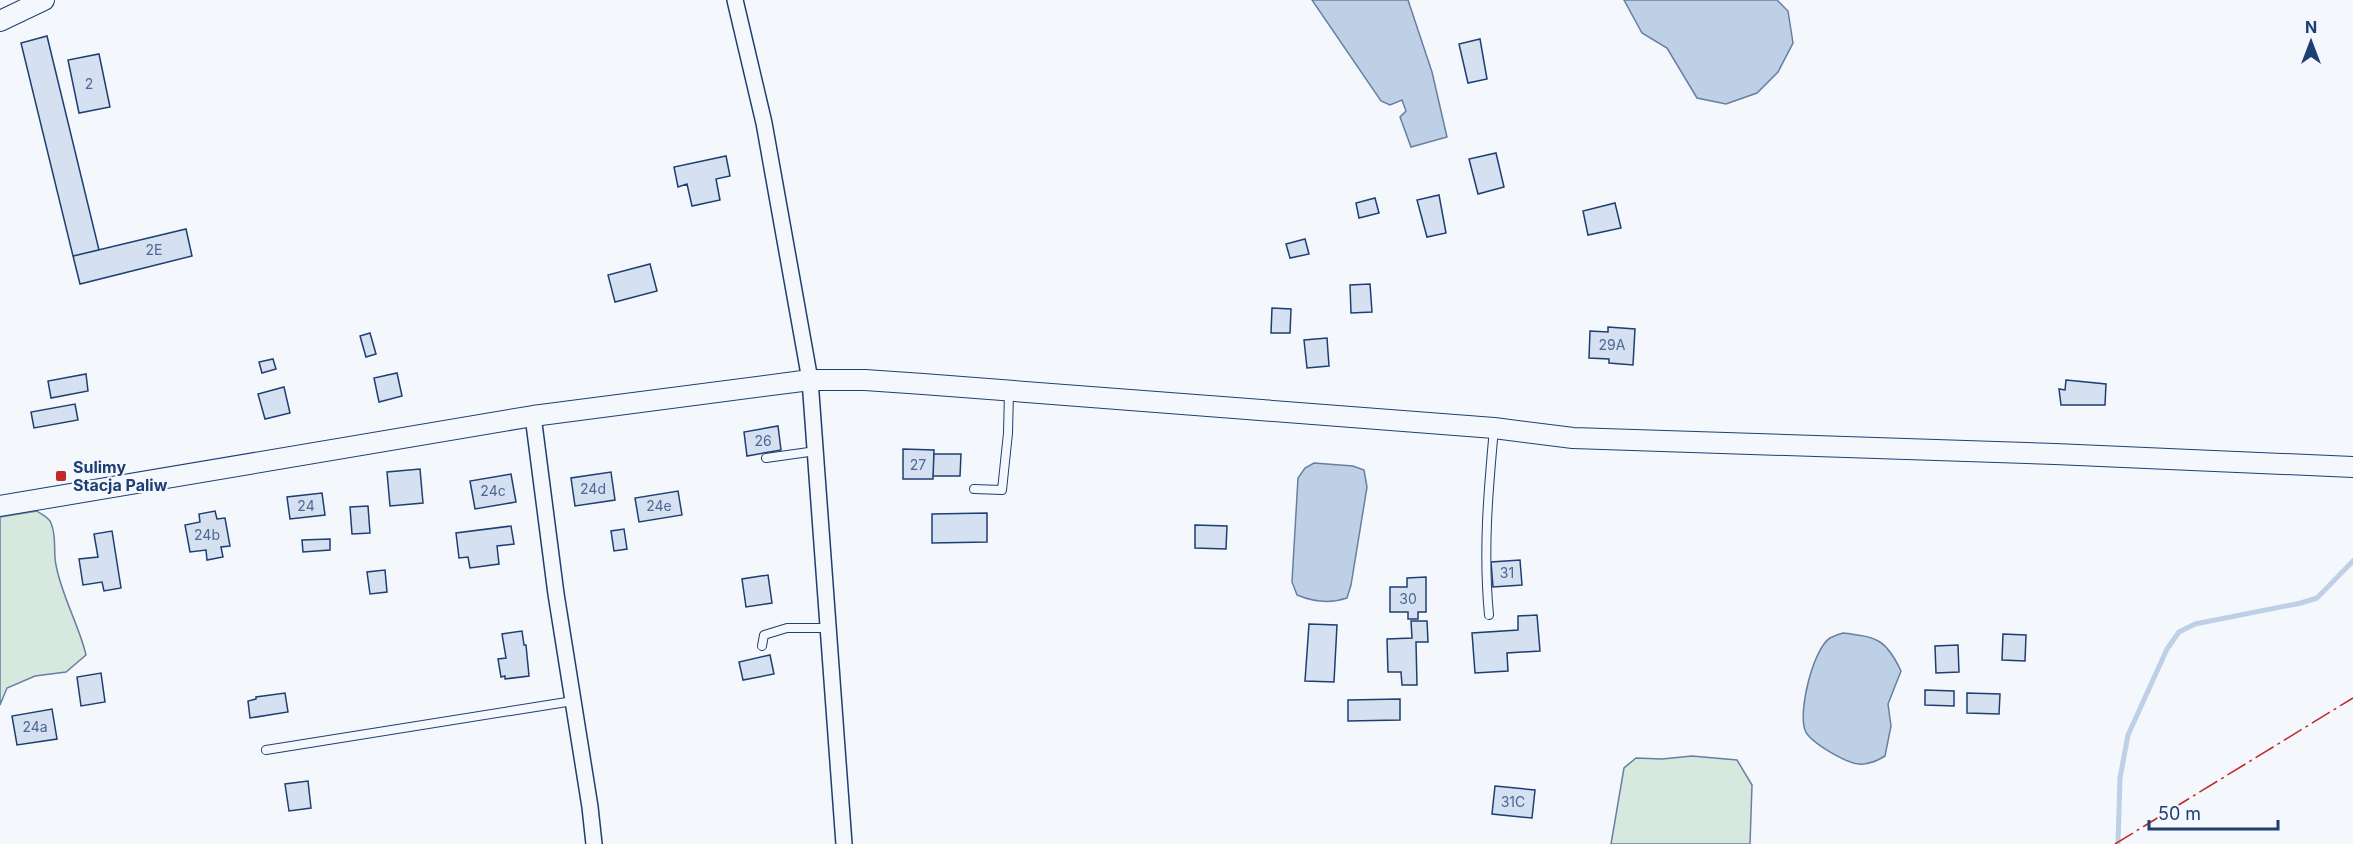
<svg xmlns="http://www.w3.org/2000/svg" width="2353" height="844" font-family="Inter,sans-serif">
	<style>
		.green { fill: #d7e8df; stroke: #687fa3; stroke-width: 1.5 }
		.water { fill: #bed0e5; stroke: #687fa3; stroke-width: 1.5 }
		.lines { fill: none; stroke-linecap: round; stroke-linejoin: round }
		.stream { stroke: #bed0e5; stroke-width: 5 }
		.building { fill: #d5e0f0; stroke: #1d3f73; stroke-width: 1.5 }
		.service-casing { stroke: #1d3f73; stroke-width: 10 }
		.minor-casing { stroke: #1d3f73; stroke-width: 18 }
		.tertiary-casing { stroke: #1d3f73; stroke-width: 22 }
		.service { stroke: #f4f7fb; stroke-width: 8 }
		.minor { stroke: #f4f7fb; stroke-width: 15 }
		.tertiary { stroke: #f4f7fb; stroke-width: 20 }
		.power { stroke: #c62828; stroke-width: 1.5; stroke-dasharray: 21 4.5 3 4.5; stroke-linecap: butt }
		.poi-dot { fill: #c62828; stroke: #f4f7fb; stroke-width: 2 }
		.labels { text-anchor: middle; stroke-width: 4.5; stroke-linejoin: round; paint-order: stroke }
		.number-label { font-size: 14px; fill: #4b6792 }
		.poi-label { font-size: 16px; font-weight: bold; fill: #1d3f73; stroke: #f4f7fb; text-anchor: start }
	</style>
	<rect width="100%" height="100%" fill="#f4f7fb"/>
	<path class="green" d="M37,511C42,515 49,517 51,523C57,537 53,551 56,565C62,597 79,625 86,655L66,672L35,676L7,688L0,705V517Z
		M1692,756L1737,760L1752,785L1750,844H1611L1624,768L1636,758L1662,759Z"/>
	<path class="water" d="M1312,0H1408L1432,72L1447,137L1411,147L1400,117L1406,111L1402,100L1390,105L1381,101Z
		M1624,0H1777L1788,11L1793,43L1778,72L1757,93L1726,104L1697,98L1667,48L1642,33Z
		M1314,463L1353,466L1364,470L1367,487L1351,585L1347,598C1330,604 1314,602 1297,595L1292,582L1298,478L1305,468Z
		M1843,633C1877,637 1886,639 1901,671L1888,704L1891,726L1885,756C1877,761 1869,765 1859,764C1846,763 1809,742 1805,730C1798,711 1813,649 1830,638C1834,636 1839,634 1843,633Z"/>
	<g class="lines">
		<path class="stream" d="M2118,844L2120,778L2128,735L2167,649L2179,632L2195,624L2301,603L2317,598L2353,561"/>
	</g>
	<path class="building" d="M47,36L99,250L73,256L21,43Z
		M1480,39L1487,79L1468,83L1459,44Z
		M99,54L110,107L79,113L68,60Z
		M1496,153L1504,187L1478,194L1469,159Z
		M726,156L730,176L716,179L720,200L692,206L687,184L678,187L674,167Z
		M1439,195L1446,233L1427,237L1417,200Z
		M1375,198L1379,213L1359,218L1356,203Z
		M1615,203L1621,228L1588,235L1583,211Z
		M186,229L192,256L80,284L73,256Z
		M1305,239L1309,254L1290,258L1286,244Z
		M650,264L657,291L615,302L608,275Z
		M1370,284L1372,312L1351,313L1350,285Z
		M1272,308L1291,309L1290,333H1271Z
		M1608,327L1635,329L1633,365L1609,363V359L1589,358L1590,331L1608,332Z
		M370,333L376,354L366,357L360,336Z
		M1327,338L1329,366L1307,368L1304,340Z
		M273,359L276,369L262,373L259,362Z
		M397,373L402,396L379,402L374,378Z
		M86,374L88,391L51,398L48,381Z
		M2066,380L2106,384L2105,405H2061L2059,389L2065,390Z
		M284,387L290,413L265,419L258,394Z
		M75,404L78,420L34,428L31,412Z
		M778,426L781,450L747,456L744,432Z
		M903,449L934,450L933,479H903Z
		M934,454H961L960,476H933Z
		M420,469L423,503L390,506L387,472Z
		M611,472L615,500L575,506L571,478Z
		M511,474L516,502L475,509L470,481Z
		M678,491L682,515L639,522L635,498Z
		M322,493L325,515L290,519L287,497Z
		M368,506L370,533L352,534L350,507Z
		M215,511L217,519L225,518L230,546L221,547L223,557L207,560L206,550L190,552L185,525L200,522L199,514Z
		M987,513V542L932,543V514Z
		M1195,525L1227,526L1226,549L1195,548Z
		M511,526L514,544L497,546L499,564L470,568L468,557L459,558L456,533Z
		M624,529L627,549L614,551L611,531Z
		M112,531L121,588L104,591L102,582L83,585L79,559L98,557L94,534Z
		M330,539V550L303,552L302,540Z
		M1520,560L1522,585L1493,587L1491,562Z
		M385,570L387,592L370,594L367,572Z
		M768,575L772,603L746,607L742,579Z
		M1426,577V612H1418V619H1408V612H1390V587H1407V578Z
		M1537,615L1540,651L1507,653L1508,671L1475,673L1472,633L1518,630V616Z
		M1411,621H1427L1428,642H1416L1417,685H1402L1401,672H1388L1387,639L1412,638Z
		M1309,624L1337,625L1334,682L1305,681Z
		M522,631L524,645H526L529,676L505,679V676L501,677L498,659L506,658L502,634Z
		M2003,634L2026,635L2025,661L2002,660Z
		M1958,645L1959,672L1936,673L1935,646Z
		M770,655L774,674L743,680L739,662Z
		M101,673L105,702L81,706L77,677Z
		M1925,690L1954,691V706L1925,705Z
		M285,693L288,712L250,718L248,701L256,699V697Z
		M1967,693L2000,694L1999,714L1967,713Z
		M1400,699V720L1348,721V700Z
		M52,709L57,739L17,745L12,716Z
		M308,781L311,808L289,811L285,784Z
		M1495,786L1535,790L1532,818L1492,814Z"/>
	<g class="lines">
		<g class="service-casing">
			<path id="service" d="M766,458L816,451
				M974,489L1002,490L1008,433L1009,392
				M1489,615C1483,552 1488,493 1494,429
				M762,646L764,635L787,628H829
				M266,750L573,701"/>
		</g>
		<g class="minor-casing">
			<path id="minor" d="M735,0L764,123L810,380L844,844
				M533,416L556,594L590,807L594,844"/>
		</g>
		<g class="tertiary-casing">
			<path id="tertiary" d="M0,21L44,0
				M0,506L533,416L810,380H865L923,384L1494,428L1573,438L2055,454L2353,467"/>
		</g>
		<use href="#service" class="service"/>
		<use href="#minor" class="minor"/>
		<use href="#tertiary" class="tertiary"/>
		<path class="power" d="M2115,844L2353,698"/>
	</g>
	<rect class="poi-dot" x="55" y="470" width="12" height="12" rx="3"/>
	<g class="labels">
		<g class="number-label">
			<text x="89" y="89">2</text>
			<text x="154" y="255">2E</text>
			<text x="1612" y="350">29A</text>
			<text x="763" y="446">26</text>
			<text x="918" y="470">27</text>
			<text x="593" y="494">24d</text>
			<text x="493" y="496">24c</text>
			<text x="306" y="511">24</text>
			<text x="659" y="511">24e</text>
			<text x="207" y="540">24b</text>
			<text x="1507" y="578">31</text>
			<text x="1408" y="604">30</text>
			<text x="35" y="732">24a</text>
			<text x="1513" y="807">31C</text>
		</g>
		<g class="poi-label">
			<text x="73" y="473">Sulimy<tspan x="73" dy="18">Stacja Paliw</tspan></text>
		</g>
	</g>
	<g transform="translate(2311 42)" stroke="#f4f7fb" stroke-width="4.5" paint-order="stroke">
	<path d="M0-4.5L10 22L0 15L-10 22Z" fill="#1d3f73"/>
	<text y="-9" font-size="16" font-weight="bold" text-anchor="middle" fill="#1d3f73">N</text>
	</g>
	<path d="M2149 820v9h129v-9" fill="none" stroke="#1d3f73" stroke-width="3"/>
	<text x="2158" y="820" font-size="18" fill="#1d3f73" stroke="#f4f7fb" stroke-width="4.5" paint-order="stroke">50 m</text>
</svg>
